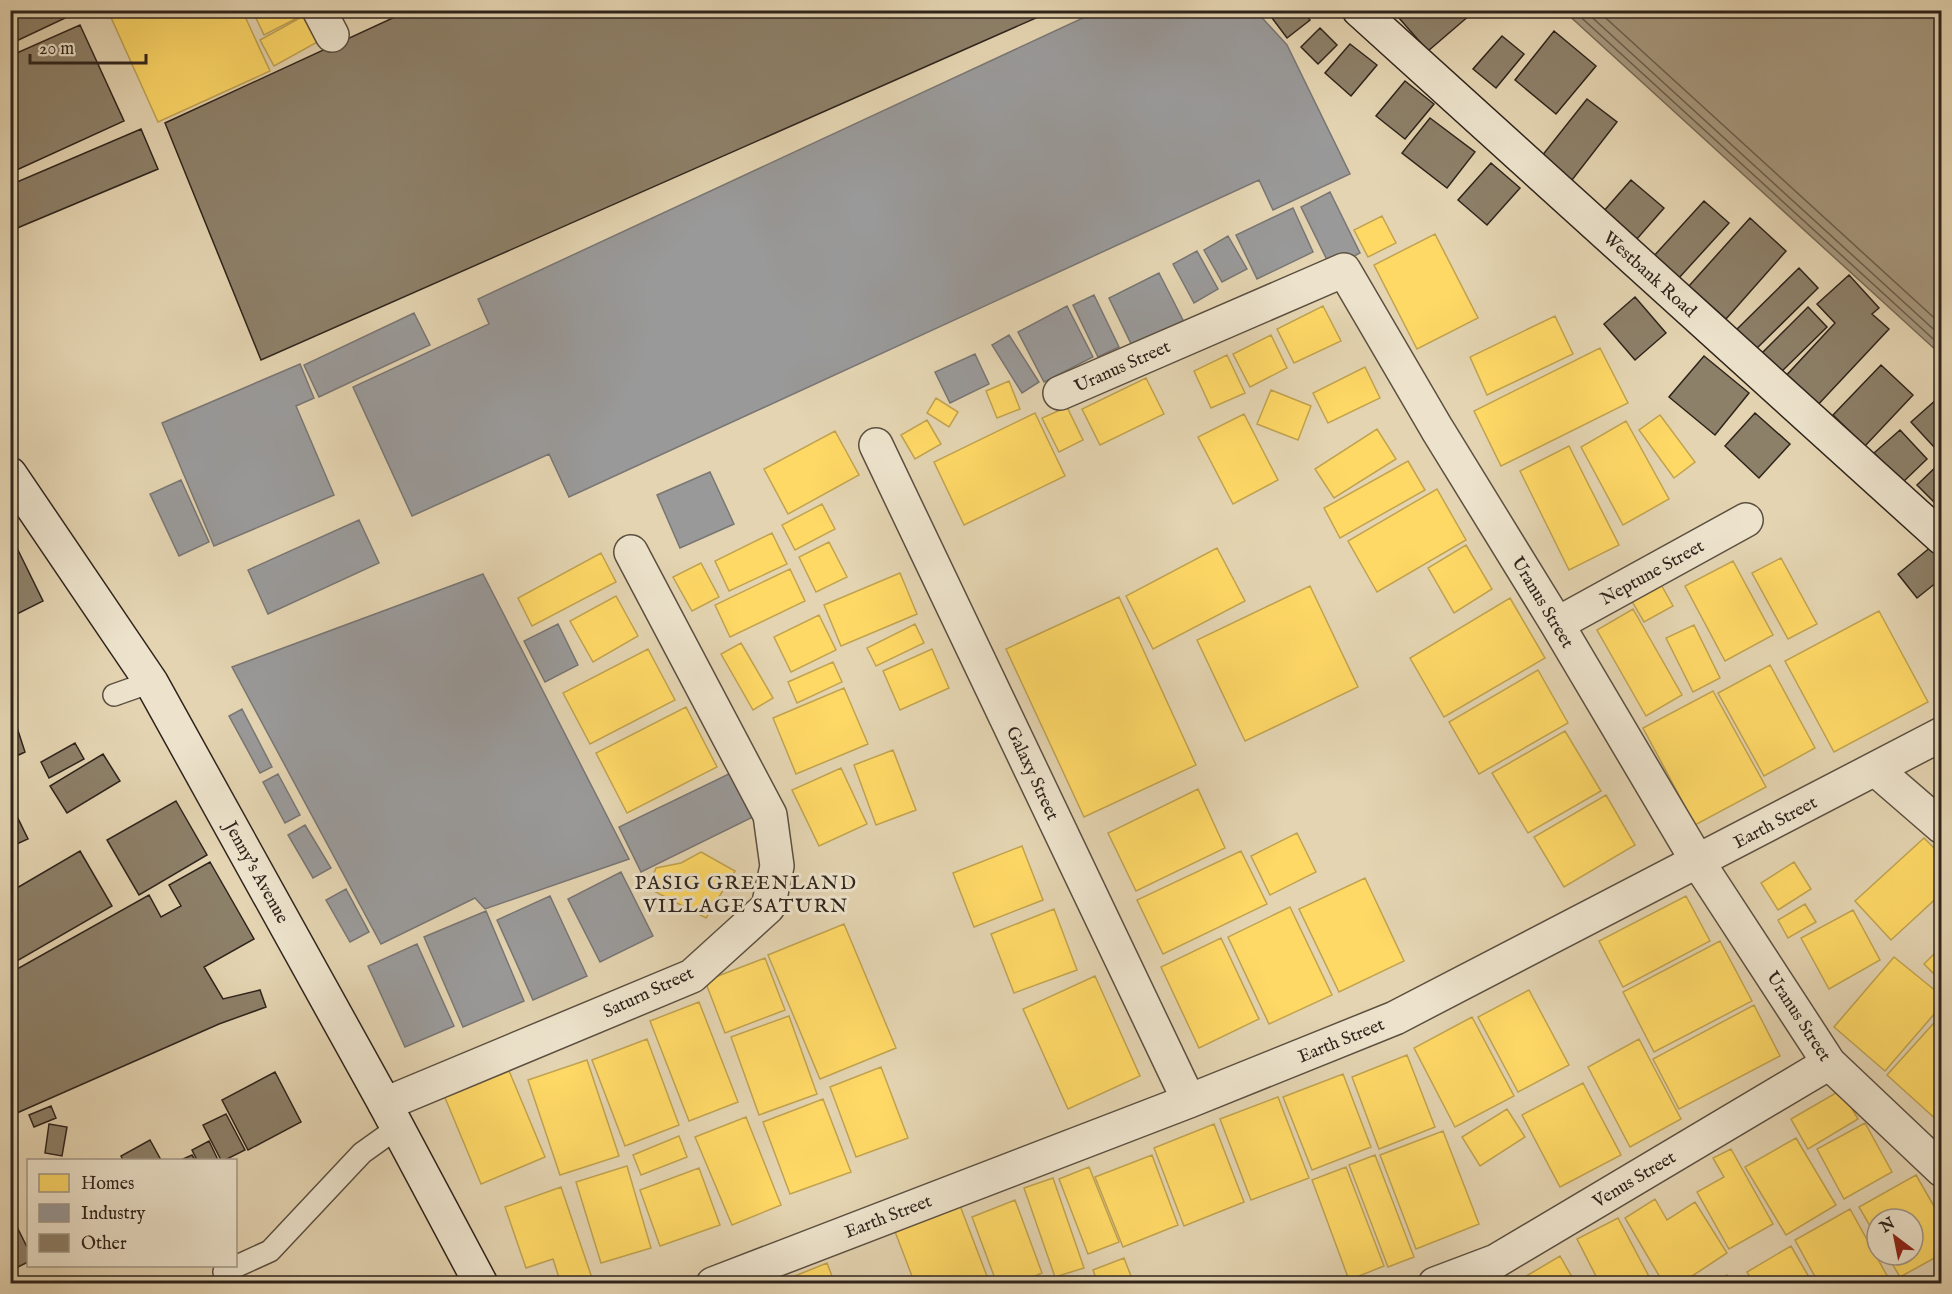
<svg xmlns="http://www.w3.org/2000/svg" width="1952" height="1294" font-family="'IM FELL English',serif">
	<style>
		.water { fill: #a6987e; stroke: #766a57; stroke-width: 1.5 }
		.homes { fill: #ffd966; stroke: #c1a350; stroke-width: 1.5 }
		.industry { fill: #999; stroke: #797674; stroke-width: 1.5 }
		.lines { fill: none; stroke-linecap: round; stroke-linejoin: round }
		.shore { stroke: #6a5e4d; stroke-width: 1.5 }
		.building { fill: #8d8069; stroke: #2f241c; stroke-width: 1.5 }
		.lane-casing { stroke: #5c5041; stroke-width: 24 }
		.street-casing { stroke: #5c5041; stroke-width: 36 }
		.secondary-casing { stroke: #2f241c; stroke-width: 36 }
		.lane { stroke: #ede3cc; stroke-width: 21 }
		.street { stroke: #ede3cc; stroke-width: 33 }
		.secondary { stroke: #ede3cc; stroke-width: 33 }
		.labels { text-anchor: middle; stroke-width: 6; stroke-linejoin: round; paint-order: stroke }
		.street-label { font-size: 18px; fill: #2f241c; stroke: #ede3cc }
		.neighbourhood-label { font-size: 20px; letter-spacing: 1.5px; fill: #2f241c; stroke: #ede3cc }
	</style>
	<rect width="100%" height="100%" fill="#e4d4b1"/>
	<filter id="stains"><feTurbulence type="fractalNoise" baseFrequency=".00333" numOctaves="4"/><feColorMatrix values="0 0 0 0 .2 0 0 0 0 .09 0 0 0 0 .02 0 0 0 .5 -.17"/></filter>
	<radialGradient id="worn" r=".72"><stop offset=".6" stop-color="#630" stop-opacity="0"/><stop offset="1" stop-color="#630" stop-opacity=".3"/></radialGradient>
	<path class="water" d="M1564,11H1941V355L1938,352Z"/>
	<path class="homes" d="M115,10H242L270,71L158,122L109,13Z
		M270,10H306L307,13L264,35L256,18Z
		M307,14L321,40L274,66L260,40Z
		M1382,216L1396,243L1368,257L1354,230Z
		M1435,234L1478,318L1417,349L1374,265Z
		M1323,306L1341,341L1294,363L1277,329Z
		M1555,316L1573,354L1487,395L1470,357Z
		M1271,335L1287,368L1250,387L1233,354Z
		M1600,348L1628,403L1501,466L1474,411Z
		M1227,355L1245,393L1211,408L1194,371Z
		M1365,367L1380,398L1328,423L1313,393Z
		M1146,378L1164,414L1100,445L1082,409Z
		M1009,381L1020,409L997,418L986,391Z
		M1271,390L1311,406L1298,440L1257,424Z
		M936,398L958,412L949,427L927,413Z
		M1067,407L1083,440L1059,452L1042,418Z
		M1035,413L1065,476L964,525L934,462Z
		M1244,414L1278,480L1233,504L1198,437Z
		M1660,415L1695,462L1674,478L1639,430Z
		M927,420L941,444L915,459L901,435Z
		M1626,421L1669,499L1623,525L1581,447Z
		M1377,429L1396,459L1334,498L1315,469Z
		M835,431L859,475L788,514L764,469Z
		M1569,446L1619,545L1569,570L1520,471Z
		M1408,461L1425,490L1340,538L1324,508Z
		M1437,489L1466,540L1377,592L1348,541Z
		M822,504L835,529L795,550L782,525Z
		M772,533L787,564L729,591L715,561Z
		M829,542L847,577L816,592L799,557Z
		M1466,545L1492,589L1454,613L1428,568Z
		M1217,548L1245,601L1153,649L1126,596Z
		M601,553L616,582L532,626L518,598Z
		M1781,558L1817,624L1788,639L1752,573Z
		M1733,561L1773,635L1725,661L1685,586Z
		M701,563L719,597L692,611L673,577Z
		M790,569L805,601L730,637L715,605Z
		M900,573L917,614L841,646L824,605Z
		M1659,581L1673,606L1644,622L1630,598Z
		M1310,586L1358,687L1245,741L1197,640Z
		M616,596L638,636L593,662L570,621Z
		M1119,597L1196,765L1084,817L1006,649Z
		M1510,598L1545,658L1444,717L1410,658Z
		M1633,609L1682,695L1646,716L1597,630Z
		M1879,611L1928,702L1834,752L1785,661Z
		M819,615L836,650L791,672L774,637Z
		M915,624L924,643L876,666L867,648Z
		M1694,625L1720,678L1693,692L1666,638Z
		M741,643L773,698L753,710L721,654Z
		M648,649L675,700L590,744L563,693Z
		M932,649L949,688L900,710L883,671Z
		M833,662L842,682L797,703L788,682Z
		M1770,665L1815,748L1764,776L1718,693Z
		M1538,670L1568,723L1479,774L1449,722Z
		M844,688L868,744L796,774L773,718Z
		M1713,691L1766,787L1695,825L1643,728Z
		M686,707L717,767L627,813L596,753Z
		M1565,731L1601,791L1528,833L1492,773Z
		M893,750L916,810L876,825L854,765Z
		M841,768L867,824L819,846L792,790Z
		M1198,789L1225,848L1136,891L1108,833Z
		M1606,795L1635,845L1564,887L1534,837Z
		M1297,833L1316,872L1270,895L1251,856Z
		M1924,838L1942,856V893L1891,940L1855,901Z
		M1022,846L1043,900L974,927L953,873Z
		M1241,851L1267,904L1163,954L1137,900Z
		M701,852L735,871L706,918L648,888L656,868L681,863Z
		M1794,862L1811,889L1778,910L1761,883Z
		M1365,878L1404,961L1339,992L1299,909Z
		M1686,896L1710,941L1623,987L1599,941Z
		M1805,904L1816,922L1788,938L1778,920Z
		M1290,907L1332,995L1269,1024L1228,937Z
		M1054,909L1077,970L1014,993L991,934Z
		M1853,910L1880,960L1829,989L1801,938Z
		M844,924L896,1048L820,1079L768,955Z
		M1221,938L1259,1019L1199,1048L1161,967Z
		M1720,941L1752,1001L1654,1052L1623,992Z
		M1942,946V982L1924,964Z
		M1894,957L1942,996V1005L1885,1071L1834,1027Z
		M765,958L785,1010L725,1033L705,981Z
		M1095,976L1140,1076L1068,1109L1023,1009Z
		M1529,990L1569,1065L1518,1092L1478,1017Z
		M699,1002L738,1102L689,1121L650,1021Z
		M1754,1005L1780,1056L1679,1109L1653,1059Z
		M1942,1014V1119L1939,1122L1887,1075Z
		M789,1016L817,1094L759,1115L731,1037Z
		M1472,1017L1514,1096L1455,1127L1414,1048Z
		M647,1039L679,1125L625,1146L592,1060Z
		M1639,1039L1681,1119L1630,1147L1588,1067Z
		M1407,1055L1435,1127L1379,1149L1352,1077Z
		M587,1060L619,1156L560,1175L528,1080Z
		M507,1066L545,1157L481,1184L443,1093Z
		M881,1067L908,1138L856,1157L830,1087Z
		M1343,1074L1371,1147L1312,1170L1283,1097Z
		M1583,1083L1621,1155L1560,1187L1522,1115Z
		M1841,1090L1858,1119L1808,1149L1791,1119Z
		M1278,1097L1309,1178L1251,1200L1220,1119Z
		M823,1099L851,1172L790,1194L763,1122Z
		M1507,1109L1525,1137L1480,1166L1462,1137Z
		M746,1117L781,1205L732,1225L695,1137Z
		M1865,1123L1892,1172L1844,1199L1817,1149Z
		M1214,1124L1244,1202L1184,1226L1154,1148Z
		M1443,1131L1479,1224L1416,1249L1380,1155Z
		M679,1136L687,1157L641,1175L633,1155Z
		M1796,1138L1836,1205L1786,1235L1745,1167Z
		M1731,1149L1773,1224L1729,1249L1697,1192L1724,1177L1713,1158Z
		M1152,1155L1178,1225L1123,1247L1095,1177Z
		M1375,1155L1414,1257L1388,1267L1349,1165Z
		M627,1166L651,1248L601,1263L576,1182Z
		M1089,1167L1119,1242L1088,1254L1059,1179Z
		M1346,1167L1384,1266L1349,1280L1312,1180Z
		M699,1168L720,1225L660,1246L640,1190Z
		M1916,1175L1942,1220V1254L1900,1277L1887,1255H1913V1219H1877V1238L1859,1207Z
		M1053,1178L1084,1268L1055,1277L1024,1188Z
		M561,1187L592,1278L577,1284H561L553,1259L526,1268L505,1207Z
		M1655,1199L1667,1220L1695,1202L1727,1253L1680,1284H1664L1625,1218Z
		M1015,1200L1042,1273L1016,1284H997L972,1217Z
		M959,1203L990,1284H915L894,1229Z
		M1850,1209L1890,1281L1886,1284H1819L1795,1240Z
		M1618,1218L1653,1284H1600L1577,1239Z
		M1791,1246L1813,1284H1754L1747,1272Z
		M1560,1256L1576,1284H1513Z
		M1124,1258L1134,1284H1098L1093,1270Z
		M827,1263L835,1284H775Z
		M1727,1275L1732,1284H1712Z
		M1086,1276L1089,1284H1068Z"/>
	<path class="industry" d="M1100,10H1255L1287,45L1350,174L1273,210L1259,180L569,497L549,454L412,516L353,387L489,324L478,299Z
		M1330,192L1360,253L1331,268L1301,207Z
		M1293,208L1313,252L1257,279L1236,235Z
		M1228,236L1247,269L1222,282L1204,250Z
		M1197,251L1218,289L1194,303L1173,264Z
		M1159,273L1186,326L1135,352L1109,298Z
		M1094,295L1119,347L1098,357L1073,305Z
		M1067,306L1093,357L1044,382L1018,332Z
		M414,313L430,345L319,397L304,365Z
		M1009,335L1039,382L1022,393L992,345Z
		M975,354L989,384L950,403L935,372Z
		M300,364L314,398L296,406L334,495L214,546L162,423Z
		M710,472L734,524L680,548L657,495Z
		M181,480L209,542L179,556L150,494Z
		M359,520L379,563L268,614L248,570Z
		M483,574L629,859L485,909L475,898L381,944L232,667Z
		M558,624L578,665L545,682L524,641Z
		M242,709L272,767L260,773L229,716Z
		M735,771L757,815L641,872L619,827Z
		M278,774L300,815L285,823L263,782Z
		M305,825L331,868L313,878L288,835Z
		M621,872L653,936L600,962L568,899Z
		M346,889L369,932L350,942L326,900Z
		M550,896L587,976L533,1000L497,920Z
		M486,911L524,1001L463,1027L424,937Z
		M417,944L454,1026L405,1047L368,966Z"/>
	<g class="lines">
		<path class="shore" d="M1573,10L1942,347
			M1584,10L1942,337
			M1597,10L1942,325"/>
	</g>
	<path class="building" d="M10,10H82L10,44Z
		M410,10H1054L261,360L165,123Z
		M1266,10H1303L1310,20L1287,38Z
		M1407,10H1466L1470,15L1428,51L1399,18Z
		M80,25L124,121L10,173V56Z
		M1320,28L1337,45L1318,64L1301,47Z
		M1554,31L1596,66L1556,114L1515,80Z
		M1502,36L1524,54L1496,88L1473,69Z
		M1350,44L1377,65L1351,96L1325,73Z
		M1405,81L1434,104L1405,139L1376,116Z
		M1587,99L1617,122L1572,180L1541,157Z
		M1430,118L1475,152L1447,188L1402,153Z
		M141,129L158,169L10,231V185Z
		M1491,163L1520,188L1487,225L1458,200Z
		M1631,180L1664,208L1636,240L1603,212Z
		M1704,201L1729,223L1678,279L1653,257Z
		M1750,218L1786,251L1726,319L1689,286Z
		M1799,268L1818,288L1753,352L1734,332Z
		M1849,275L1879,308L1872,314L1889,329L1814,409L1782,380L1835,323L1817,304Z
		M1635,297L1666,333L1635,360L1604,324Z
		M1808,307L1827,327L1777,376L1758,357Z
		M1704,356L1749,393L1715,435L1669,397Z
		M1881,365L1913,395L1865,446L1833,415Z
		M1937,399L1942,404V440L1934,447L1911,422Z
		M1755,413L1790,444L1759,478L1725,446Z
		M1900,430L1927,459L1902,483L1874,453Z
		M1942,461V505L1939,507L1917,485Z
		M1937,542L1942,547V578L1917,598L1898,574Z
		M15,544L43,601L17,614L10,599V546Z
		M10,706L25,752L10,759Z
		M75,743L84,759L49,778L41,762Z
		M103,754L120,781L67,813L50,786Z
		M176,801L207,855L139,895L107,840Z
		M10,802L28,839L10,847Z
		M80,851L112,906L10,965V892Z
		M210,862L254,939L204,967L223,999L260,990L266,1007L219,1024L10,1116V973L149,895L161,917L181,906L169,885Z
		M275,1072L301,1122L248,1150L222,1100Z
		M51,1106L56,1118L34,1127L29,1115Z
		M226,1114L245,1150L225,1160H221L203,1125Z
		M49,1124L67,1127L62,1156L45,1153Z
		M150,1140L161,1160H123L121,1156Z
		M209,1141L218,1160H197L192,1150Z
		M192,1155L195,1160H181Z
		M10,1213L28,1249V1262L10,1271Z"/>
	<g class="lines">
		<g class="lane-casing">
			<path id="lane" d="M114,695L151,682
				M224,1272L270,1251L362,1153L397,1128"/>
		</g>
		<g class="street-casing">
			<path id="street" d="M319,10L332,35
				M1060,393L1344,270L1437,429L1557,624L1698,862L1829,1063L1942,1170
				M876,445L1189,1101
				M1557,624L1746,520
				M1875,769L1942,827
				M385,1104L692,976L768,907L777,866L770,815L631,552
				M713,1284L1189,1101L1395,1018L1942,734
				M1435,1284L1496,1261L1829,1063"/>
		</g>
		<g class="secondary-casing">
			<path id="secondary" d="M1359,10L1942,538
				M10,474L151,682L385,1104L481,1284"/>
		</g>
		<use href="#lane" class="lane"/>
		<use href="#street" class="street"/>
		<use href="#secondary" class="secondary"/>
	</g>
	<g class="labels">
		<g class="street-label">
			<text transform="translate(1650 274) rotate(42)" y="6">Westbank Road</text>
			<text transform="translate(1122 366) rotate(-24)" y="6">Uranus Street</text>
			<text transform="translate(1652 572) rotate(-29)" y="6">Neptune Street</text>
			<text transform="translate(1543 602) rotate(59)" y="6">Uranus Street</text>
			<text transform="translate(1033 773) rotate(65)" y="6">Galaxy Street</text>
			<text transform="translate(1775 822) rotate(-28)" y="6">Earth Street</text>
			<text transform="translate(257 872) rotate(61)" y="6">Jenny's Avenue</text>
			<text transform="translate(648 992) rotate(-25)" y="6">Saturn Street</text>
			<text transform="translate(1799 1016) rotate(57)" y="6">Uranus Street</text>
			<text transform="translate(1341 1040) rotate(-22)" y="6">Earth Street</text>
			<text transform="translate(1634 1179) rotate(-31)" y="6">Venus Street</text>
			<text transform="translate(888 1216) rotate(-21)" y="6">Earth Street</text>
		</g>
		<g class="neighbourhood-label">
			<text x="746" y="889">PASIG GREENLAND<tspan x="746" dy="23">VILLAGE SATURN</tspan></text>
		</g>
	</g>
	<rect width="1952" height="1294" fill="none" stroke="#e4d4b1" stroke-width="36"/>
	<rect x="12" y="12" width="1928" height="1270" fill="none" stroke="#2f241c" stroke-width="3"/>
	<rect x="18" y="18" width="1916" height="1258" fill="none" stroke="#2f241c" stroke-width="1.5"/>
	<rect x="27" y="1159" width="210" height="108" fill="#ede3cc" stroke="#a19786" stroke-width="1.5"/>
	<rect x="39" y="1174" width="30" height="18" fill="#ffd966" stroke="#a19786" stroke-width="1.5"/>
	<text x="81" y="1189" font-size="18" fill="#2f241c">Homes</text>
	<rect x="39" y="1204" width="30" height="18" fill="#999999" stroke="#a19786" stroke-width="1.5"/>
	<text x="81" y="1219" font-size="18" fill="#2f241c">Industry</text>
	<rect x="39" y="1234" width="30" height="18" fill="#8d8069" stroke="#a19786" stroke-width="1.5"/>
	<text x="81" y="1249" font-size="18" fill="#2f241c">Other</text>
	<g transform="translate(1895 1237) rotate(328)"><circle r="28" fill="#ede3cc" stroke="#a19786" stroke-width="1.5"/>
	<path d="M0-4.5L10 22L0 15L-10 22Z" fill="#8f2418"/>
	<text y="-9" font-size="16" font-weight="bold" text-anchor="middle" fill="#2f241c">N</text>
	</g>
	<path d="M30 54v9h116v-9" fill="none" stroke="#2f241c" stroke-width="3"/>
	<text x="39" y="54" font-size="18" fill="#2f241c" stroke="#ede3cc" stroke-width="4.5" paint-order="stroke">20 m</text>
	<rect width="100%" height="100%" filter="url(#stains)"/>
	<rect width="100%" height="100%" fill="url(#worn)"/>
</svg>
